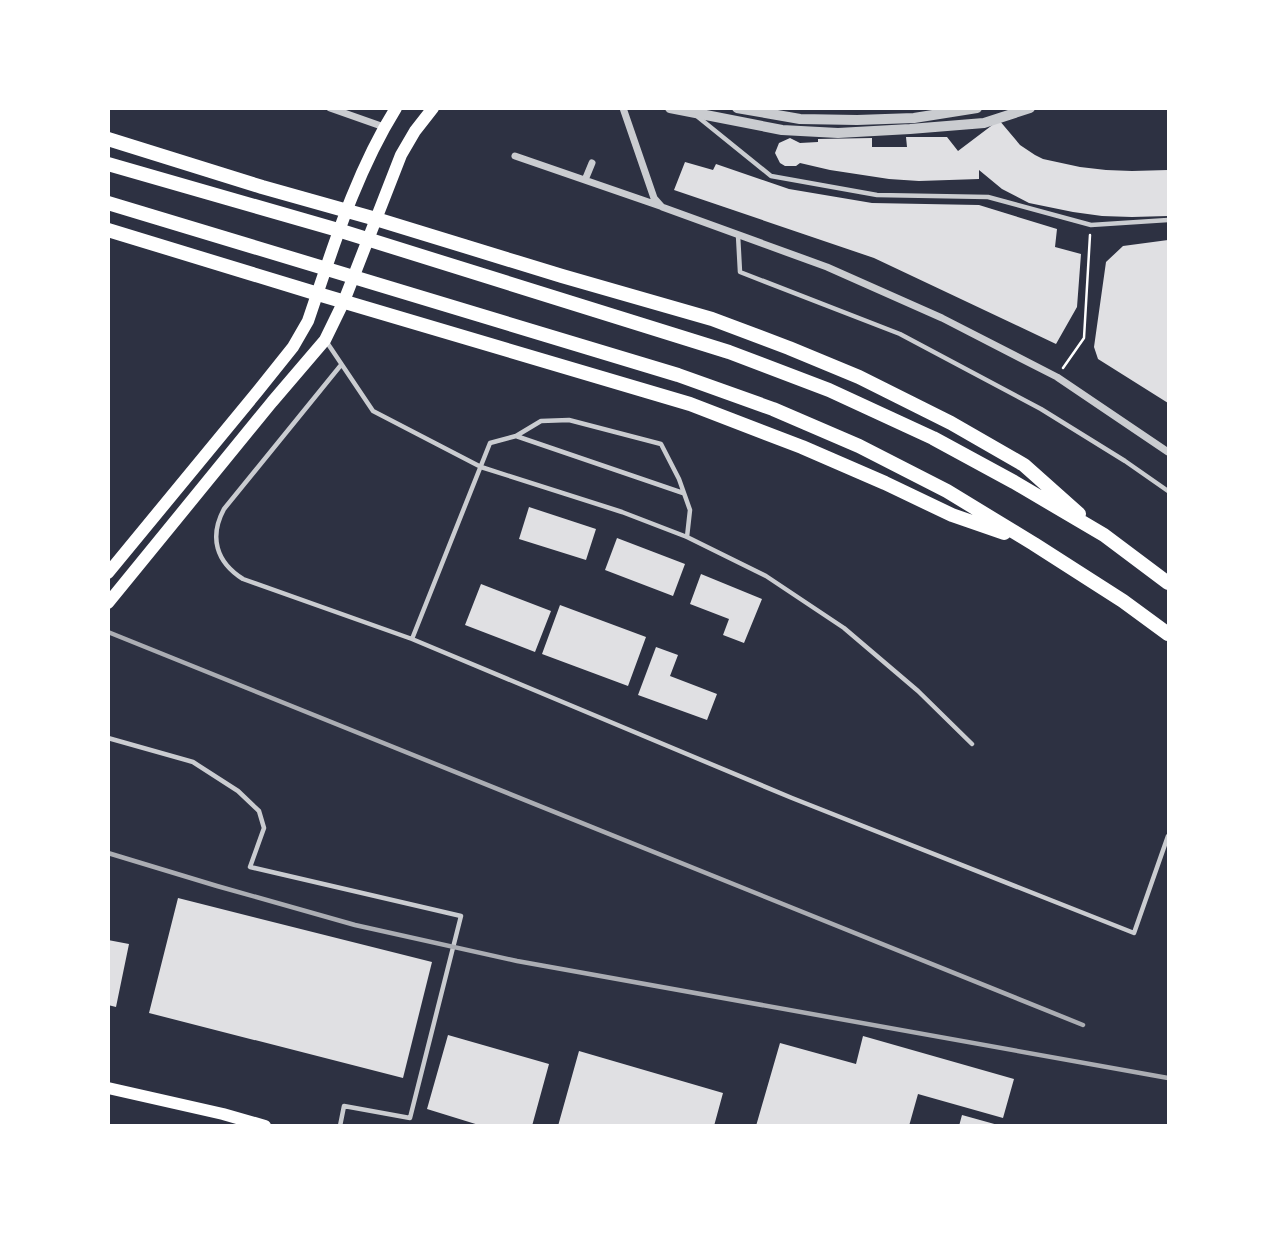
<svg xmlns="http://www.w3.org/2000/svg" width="1277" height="1234" font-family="Poppins,sans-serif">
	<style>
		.building { fill: #e0e0e3 }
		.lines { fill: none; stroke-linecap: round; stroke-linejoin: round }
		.path { stroke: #fff; stroke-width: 2.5 }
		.service { stroke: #caccd0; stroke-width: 4.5 }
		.minor { stroke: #caccd0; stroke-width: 7 }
		.tertiary { stroke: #caccd0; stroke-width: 10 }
		.secondary { stroke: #fff; stroke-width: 12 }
		.primary { stroke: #fff; stroke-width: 12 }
		.trunk { stroke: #fff; stroke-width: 14 }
		.rail { stroke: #abadb3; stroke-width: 4.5 }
	</style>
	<rect width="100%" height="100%" fill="#2d3142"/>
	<path class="building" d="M999,120L1020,145L1035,155L1043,159L1080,167L1106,170L1132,171L1168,170V216L1132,217L1102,216L1073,212L1029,203L1002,189L979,170V179L919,181L889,179L830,170L800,163L796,166H785L780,163L775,153L779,143L790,138L800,143L818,142V139L872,138V147H907L906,137H947L958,151Z
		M685,162L713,170L716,164L789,189L872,203L979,205L1057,229L1055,247L1081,254L1077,307L1056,344L874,258L674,190Z
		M1168,240V403L1098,359L1094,347L1106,262L1123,246Z
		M529,507L596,529L586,560L519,539Z
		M617,538L685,564L673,596L605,570Z
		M701,574L762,599L744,643L723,635L729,619L690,604Z
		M481,584L551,611L535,652L465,625Z
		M560,605L646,637L628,686L542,654Z
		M656,647L678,655L670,676L717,694L707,720L638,695Z
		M178,898L432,962L403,1078L149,1013Z
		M108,940L129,944L116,1007L108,1005Z
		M448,1035L549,1064L532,1126H482L427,1109Z
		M863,1036L1014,1079L1003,1118L918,1094L909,1126H756L780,1043L856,1064Z
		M579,1051L723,1093L714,1126H558Z
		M962,1115L998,1125L997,1126H959Z"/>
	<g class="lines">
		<path class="path" d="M1063,368L1084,338L1090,235"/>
		<path class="service" d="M698,117L771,176L877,195L988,197L1091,225L1168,220
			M738,235L740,272L900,334L1041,409L1125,461L1168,491
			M326,341L373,411L481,467L622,512L687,537L766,576L844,628L918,691L972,744
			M341,365L224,509C209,537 216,562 243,579L412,639L792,798L1134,933L1168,836
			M516,436L683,493
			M412,639L490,443L516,436L541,421L569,420L661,444L679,479L690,510L687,537
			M108,738L193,762L238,791L259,811L264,828L250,867L461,916L410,1118L344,1106L340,1126"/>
		<path class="minor" d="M330,108L384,127
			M623,108L654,198L662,207L827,267L942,318L1057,377L1168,452
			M515,156L660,206
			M585,180L592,163"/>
		<path class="tertiary" d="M670,108L782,130L838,133L910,129L984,123L1030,108
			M737,108L800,119L857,120L914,118L977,108"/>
		<path class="secondary" d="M108,573L257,392L293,347L308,321C333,248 355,174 396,108
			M108,603L272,402L325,340L344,301L401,155L415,131L433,108"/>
		<path class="primary" d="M108,1088L223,1114L265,1126"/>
		<path class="trunk" d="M108,139L262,187L376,219L562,276L712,319L789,348L859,377L951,423L1024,465L1079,514
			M108,164L338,230L729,352L829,390L933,438L1014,482L1104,535L1168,583
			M108,203L678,375L773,409L859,446L947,491L1034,544L1123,601L1168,634
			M108,230L318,294L690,404L802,447L885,483L952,515L1004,533"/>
		<path class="rail" d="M108,632L1083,1025
			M108,853L217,886L355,925L517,961L1168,1078"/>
	</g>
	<rect width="1277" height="1234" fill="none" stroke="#ffffff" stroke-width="220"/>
</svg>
